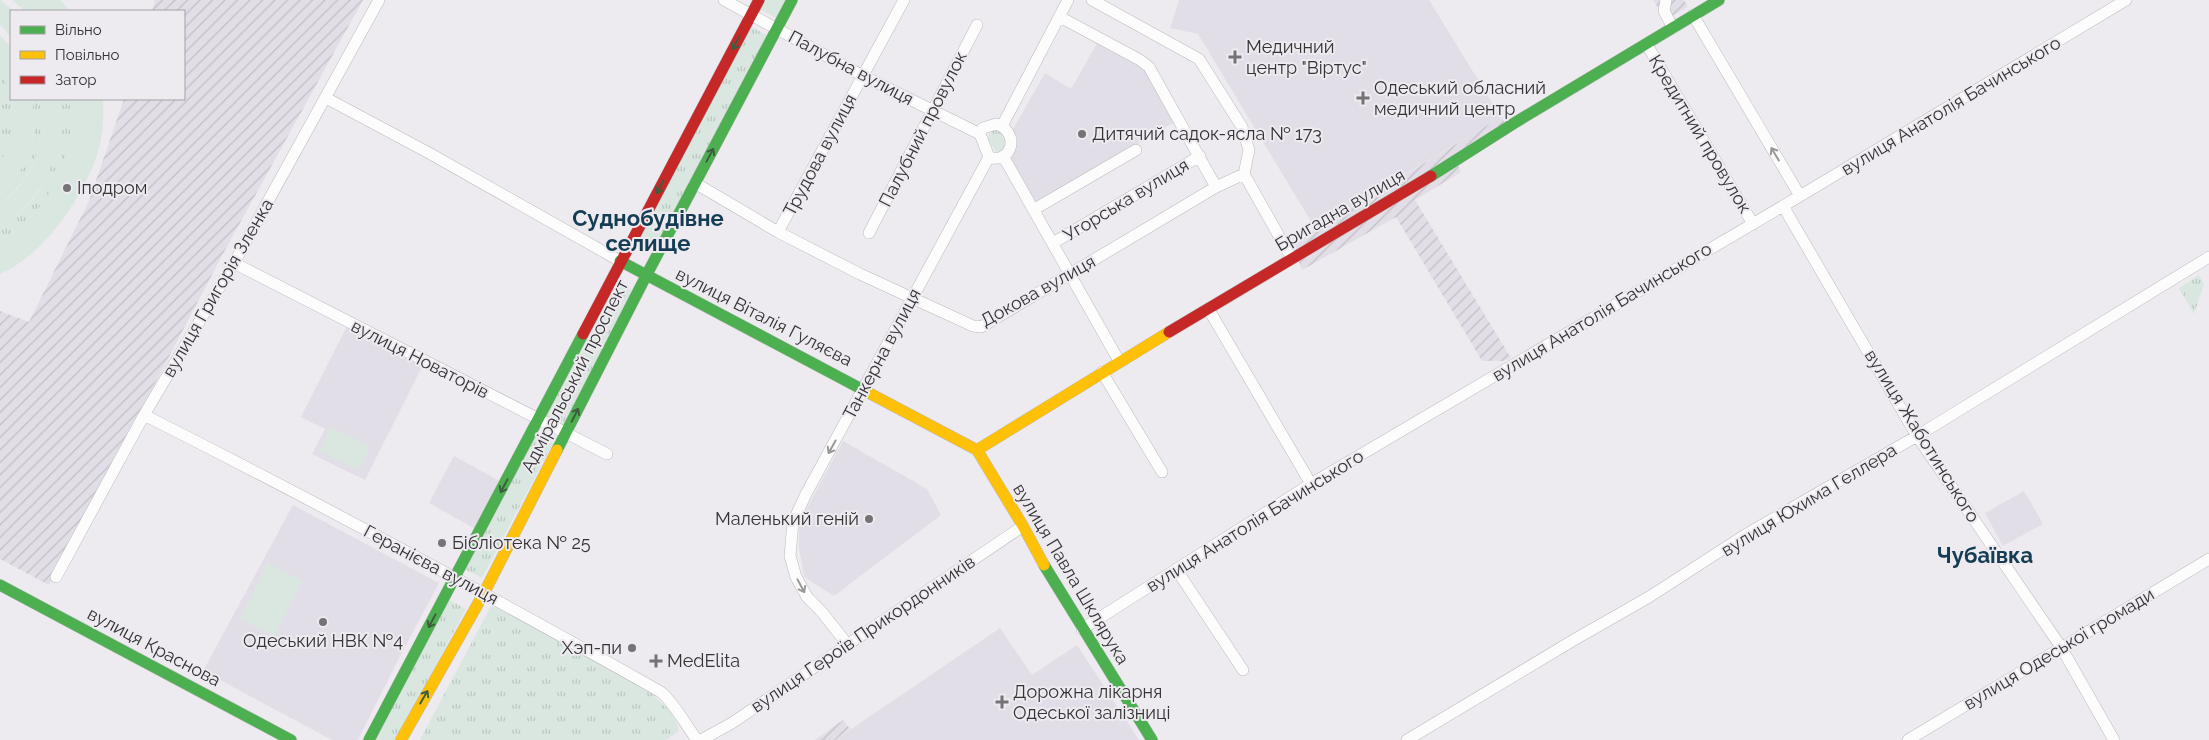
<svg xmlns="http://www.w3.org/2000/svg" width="2209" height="740" font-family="Raleway,sans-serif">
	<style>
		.built { fill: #e2dee7 }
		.industrial { fill: url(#industrial-furrows) }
		.grass { fill: url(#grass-tufts) }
		.pitch { fill: #d9e7e0 }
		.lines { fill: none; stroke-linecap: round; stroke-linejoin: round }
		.street-casing { stroke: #bbbabc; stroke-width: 12 }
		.fast-casing { stroke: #bbbabc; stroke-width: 12 }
		.slow-casing { stroke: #bbbabc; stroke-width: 12 }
		.jam-casing { stroke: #bbbabc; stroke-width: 12 }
		.street { stroke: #fcfcfd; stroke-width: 11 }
		.fast { stroke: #4caf50; stroke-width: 11 }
		.slow { stroke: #ffc107; stroke-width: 11 }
		.jam { stroke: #c62828; stroke-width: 11 }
		.oneway { stroke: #3c5e3e }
		.oneway2 { stroke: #989899 }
		.poi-dot { fill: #757376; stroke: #edeaf0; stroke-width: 2 }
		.labels { text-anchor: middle; stroke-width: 4; stroke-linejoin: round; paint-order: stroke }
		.poi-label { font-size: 18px; fill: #343335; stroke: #edeaf0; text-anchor: start }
		.street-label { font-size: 18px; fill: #343335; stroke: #edeaf0 }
		.district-label { font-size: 22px; font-weight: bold; fill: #143c53; stroke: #edeaf0 }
	</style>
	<defs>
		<pattern id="industrial-furrows" width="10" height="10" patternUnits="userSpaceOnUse" patternTransform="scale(1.25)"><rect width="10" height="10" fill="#e2dee7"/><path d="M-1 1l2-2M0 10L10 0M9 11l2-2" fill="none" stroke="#c2bfc7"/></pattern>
		<pattern id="grass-tufts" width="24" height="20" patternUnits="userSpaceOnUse" patternTransform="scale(1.25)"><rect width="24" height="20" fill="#d9e7e0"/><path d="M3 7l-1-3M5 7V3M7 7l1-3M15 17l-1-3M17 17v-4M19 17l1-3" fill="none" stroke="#bbc7c1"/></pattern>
	</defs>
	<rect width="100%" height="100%" fill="#edebef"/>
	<path class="built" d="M1179,0H1429L1501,117L1315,228L1198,34L1170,28Z
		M1099,40L1146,65L1178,120L1034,205L1003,147L1045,73L1071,89Z
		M347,326L423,365L365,480L312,454L325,429L301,417Z
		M843,441L927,489L941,515L834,596L804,577L799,548V523Z
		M454,456L505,484L481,532L429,503Z
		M2024,491L2043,524L2003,546L1985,513Z
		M293,505L439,583L397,662L358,740H332L203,671Z
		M1000,628L1032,675L1077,645L1139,740H835Z"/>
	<path class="industrial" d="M155,0H363L225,250L49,585L0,559V311L29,322L89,201L124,99H184V11H152Z
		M1653,0H1684L1688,7L1670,17L1660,11Z
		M1501,117L1506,124L1458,165L1461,172L1415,200L1511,358L1503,361H1482L1396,217L1302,270L1292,243Z
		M843,720L850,729L835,740H815Z"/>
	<path class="grass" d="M762,0H788L778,19L758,8Z
		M749,26L769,36L656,252L635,241Z
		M0,69C16,96 19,136 0,163Z
		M31,99H39C47,145 35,174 0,205V194C28,169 41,136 31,99Z
		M58,99H70C77,158 50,211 0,242V226C37,203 50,180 57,138C59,124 60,113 58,99Z
		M993,130L1002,132L1008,146L998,154L988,139L990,132Z
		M2199,275L2204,284L2194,314L2179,288Z
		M614,280L634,291L563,426L543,415Z
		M534,433L553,443L482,578L462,568Z
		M446,598L466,609L396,740H372Z
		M492,604L648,690L674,715L679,731L666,740H420Z"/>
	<path class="pitch" d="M0,0L14,11H11V36L0,25Z
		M12,0H60L70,11H25Z
		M0,35L11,48V94L0,69Z
		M12,99H31C41,136 28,169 0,194V163L9,141L13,120Z
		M39,99H58C67,151 44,199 0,226V205C35,176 47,144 39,99Z
		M70,99H103C104,118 103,137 97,155C82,199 43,256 0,274V242C50,211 77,158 70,99Z
		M331,427L370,446L358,470L319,451Z
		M268,563L302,581L274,636L240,619Z"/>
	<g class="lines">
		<g class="street-casing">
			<path id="street" d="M724,0L863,76L980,134
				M1092,0L1199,59L1242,127L1249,150L1244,174L1292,259
				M1666,0L1664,11L1673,28
				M1693,15L1800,196
				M1060,17L1140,60L1149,67L1216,187
				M1647,45L1753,224
				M326,98L429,153L620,261
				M996,124C1021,132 1012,165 989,157L980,134L983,128Z
				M1002,126L1068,0
				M1003,156L1119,361
				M695,183L778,232L860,274L973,326L981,327L1216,187L1244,174
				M1783,206L1917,436L2061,647L2114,740
				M1033,210L1136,150
				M778,232L904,0
				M869,233L977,25
				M1053,243L1200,156
				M234,263L607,454
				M1209,310L1311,484
				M1102,372L1162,472
				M144,415C319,503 491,596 661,692C675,704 685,724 697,740
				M1176,569L1243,670
				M56,577L144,415L234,263L379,0
				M1082,629L1311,484L1800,196L2126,0
				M848,645L821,611L807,597L796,577L790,556L793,522L806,494L989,157
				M701,740L732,723L1023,526
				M1407,740L1572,641L1649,597L1745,535L1917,436L2209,257
				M1908,740L2209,559"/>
		</g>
		<g class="fast-casing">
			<path id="fast" d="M1431,176L1516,122L1719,0
				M620,261L869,393
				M557,450L646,276L792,0
				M1044,565L1152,740
				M0,585L291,740
				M369,740L583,334"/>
		</g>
		<g class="slow-casing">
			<path id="slow" d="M869,393L977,450L1023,526L1044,565
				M977,450L1169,332
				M401,740L484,593L557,450"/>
		</g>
		<g class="jam-casing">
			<path id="jam" d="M1169,332L1431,176
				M583,334L759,0"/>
		</g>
		<use href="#street" class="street"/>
		<use href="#fast" class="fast"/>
		<use href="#slow" class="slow"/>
		<use href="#jam" class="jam"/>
	</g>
	<defs><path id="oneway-shaft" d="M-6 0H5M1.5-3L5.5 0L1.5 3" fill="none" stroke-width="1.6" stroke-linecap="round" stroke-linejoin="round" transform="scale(1.25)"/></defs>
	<g class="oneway">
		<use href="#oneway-shaft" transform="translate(736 43) rotate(118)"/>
		<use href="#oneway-shaft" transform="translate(710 155) rotate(-62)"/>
		<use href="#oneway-shaft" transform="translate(660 187) rotate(118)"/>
		<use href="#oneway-shaft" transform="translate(575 415) rotate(-63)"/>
		<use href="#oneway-shaft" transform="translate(504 486) rotate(118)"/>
		<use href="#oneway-shaft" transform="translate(432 621) rotate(118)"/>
		<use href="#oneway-shaft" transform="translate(424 697) rotate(-60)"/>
	</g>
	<g class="oneway2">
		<use href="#oneway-shaft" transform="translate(1775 154) rotate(-121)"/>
		<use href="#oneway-shaft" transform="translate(832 447) rotate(119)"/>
		<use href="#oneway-shaft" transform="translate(801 586) rotate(62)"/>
	</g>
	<g class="poi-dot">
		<path d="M1232.5 49.5h5v5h5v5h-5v5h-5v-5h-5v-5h5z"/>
		<path d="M1360.5 90.5h5v5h5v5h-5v5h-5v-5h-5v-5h5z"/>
		<circle cx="1082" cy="134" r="5"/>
		<circle cx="67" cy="188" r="5"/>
		<circle cx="869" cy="519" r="5"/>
		<circle cx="442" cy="543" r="5"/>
		<circle cx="323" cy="622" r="5"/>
		<circle cx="632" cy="648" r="5"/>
		<path d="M653.5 653.5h5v5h5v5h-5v5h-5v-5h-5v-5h5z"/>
		<path d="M999.5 694.5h5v5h5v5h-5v5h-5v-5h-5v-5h5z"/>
	</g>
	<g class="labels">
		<g class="poi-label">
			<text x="1246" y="53">Медичний<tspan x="1246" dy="21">центр "Віртус"</tspan></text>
			<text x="1374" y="94">Одеський обласний<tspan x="1374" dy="21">медичний центр</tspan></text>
			<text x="1092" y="140">Дитячий садок-ясла № 173</text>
			<text x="77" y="194">Іподром</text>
			<text x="859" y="525" text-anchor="end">Маленький геній</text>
			<text x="452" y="549">Бібліотека № 25</text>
			<text x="323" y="647" text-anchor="middle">Одеський НВК №4</text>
			<text x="622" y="654" text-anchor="end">Хэп-пи</text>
			<text x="667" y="667">MedElita</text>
			<text x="1013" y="698">Дорожна лікарня<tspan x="1013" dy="21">Одеської залізниці</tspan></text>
		</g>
		<g class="street-label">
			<text transform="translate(851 68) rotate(28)" y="6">Палубна вулиця</text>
			<text transform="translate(1951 106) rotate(-31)" y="6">вулиця Анатолія Бачинського</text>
			<text transform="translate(923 129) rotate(-63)" y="6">Палубний провулок</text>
			<text transform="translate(1700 134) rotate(59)" y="6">Кредитний провулок</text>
			<text transform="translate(820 155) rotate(-62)" y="6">Трудова вулиця</text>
			<text transform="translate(1126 200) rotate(-31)" y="6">Угорська вулиця</text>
			<text transform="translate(1340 210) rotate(-30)" y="6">Бригадна вулиця</text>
			<text transform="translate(218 288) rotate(-60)" y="6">вулиця Григорія Зленка</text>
			<text transform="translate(1038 291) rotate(-29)" y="6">Докова вулиця</text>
			<text transform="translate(1602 312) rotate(-31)" y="6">вулиця Анатолія Бачинського</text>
			<text transform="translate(764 317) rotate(27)" y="6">вулиця Віталія Гуляєва</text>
			<text transform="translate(882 354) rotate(-62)" y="6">Танкерна вулиця</text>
			<text transform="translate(420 359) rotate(27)" y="6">вулиця Новаторів</text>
			<text transform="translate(575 376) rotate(-63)" y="6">Адміральський проспект</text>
			<text transform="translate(1922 436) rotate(58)" y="6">вулиця Жаботинського</text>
			<text transform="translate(1809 500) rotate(-31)" y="6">вулиця Юхима Геллера</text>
			<text transform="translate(1255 521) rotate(-32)" y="6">вулиця Анатолія Бачинського</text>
			<text transform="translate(431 565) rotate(28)" y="6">Геранієва вулиця</text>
			<text transform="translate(1071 574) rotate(59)" y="6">вулиця Павла Шклярука</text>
			<text transform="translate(863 634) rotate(-34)" y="6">вулиця Героїв Прикордонників</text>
			<text transform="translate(154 647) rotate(28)" y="6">вулиця Краснова</text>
			<text transform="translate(2059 649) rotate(-31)" y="6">вулиця Одеської громади</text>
		</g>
		<g class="district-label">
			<text x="648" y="226">Суднобудівне<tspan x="648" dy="25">селище</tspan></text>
			<text x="1985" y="563">Чубаївка</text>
		</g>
	</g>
	<rect x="10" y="10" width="175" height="90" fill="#edeaf0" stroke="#a3a1a5"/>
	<rect x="20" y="26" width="25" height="8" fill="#4caf50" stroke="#a3a1a5"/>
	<text x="55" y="35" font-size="15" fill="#343335">Вільно</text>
	<rect x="20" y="51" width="25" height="8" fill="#ffc107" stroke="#a3a1a5"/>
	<text x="55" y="60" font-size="15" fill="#343335">Повільно</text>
	<rect x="20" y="76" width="25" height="8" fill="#c62828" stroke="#a3a1a5"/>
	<text x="55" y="85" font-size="15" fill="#343335">Затор</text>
</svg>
